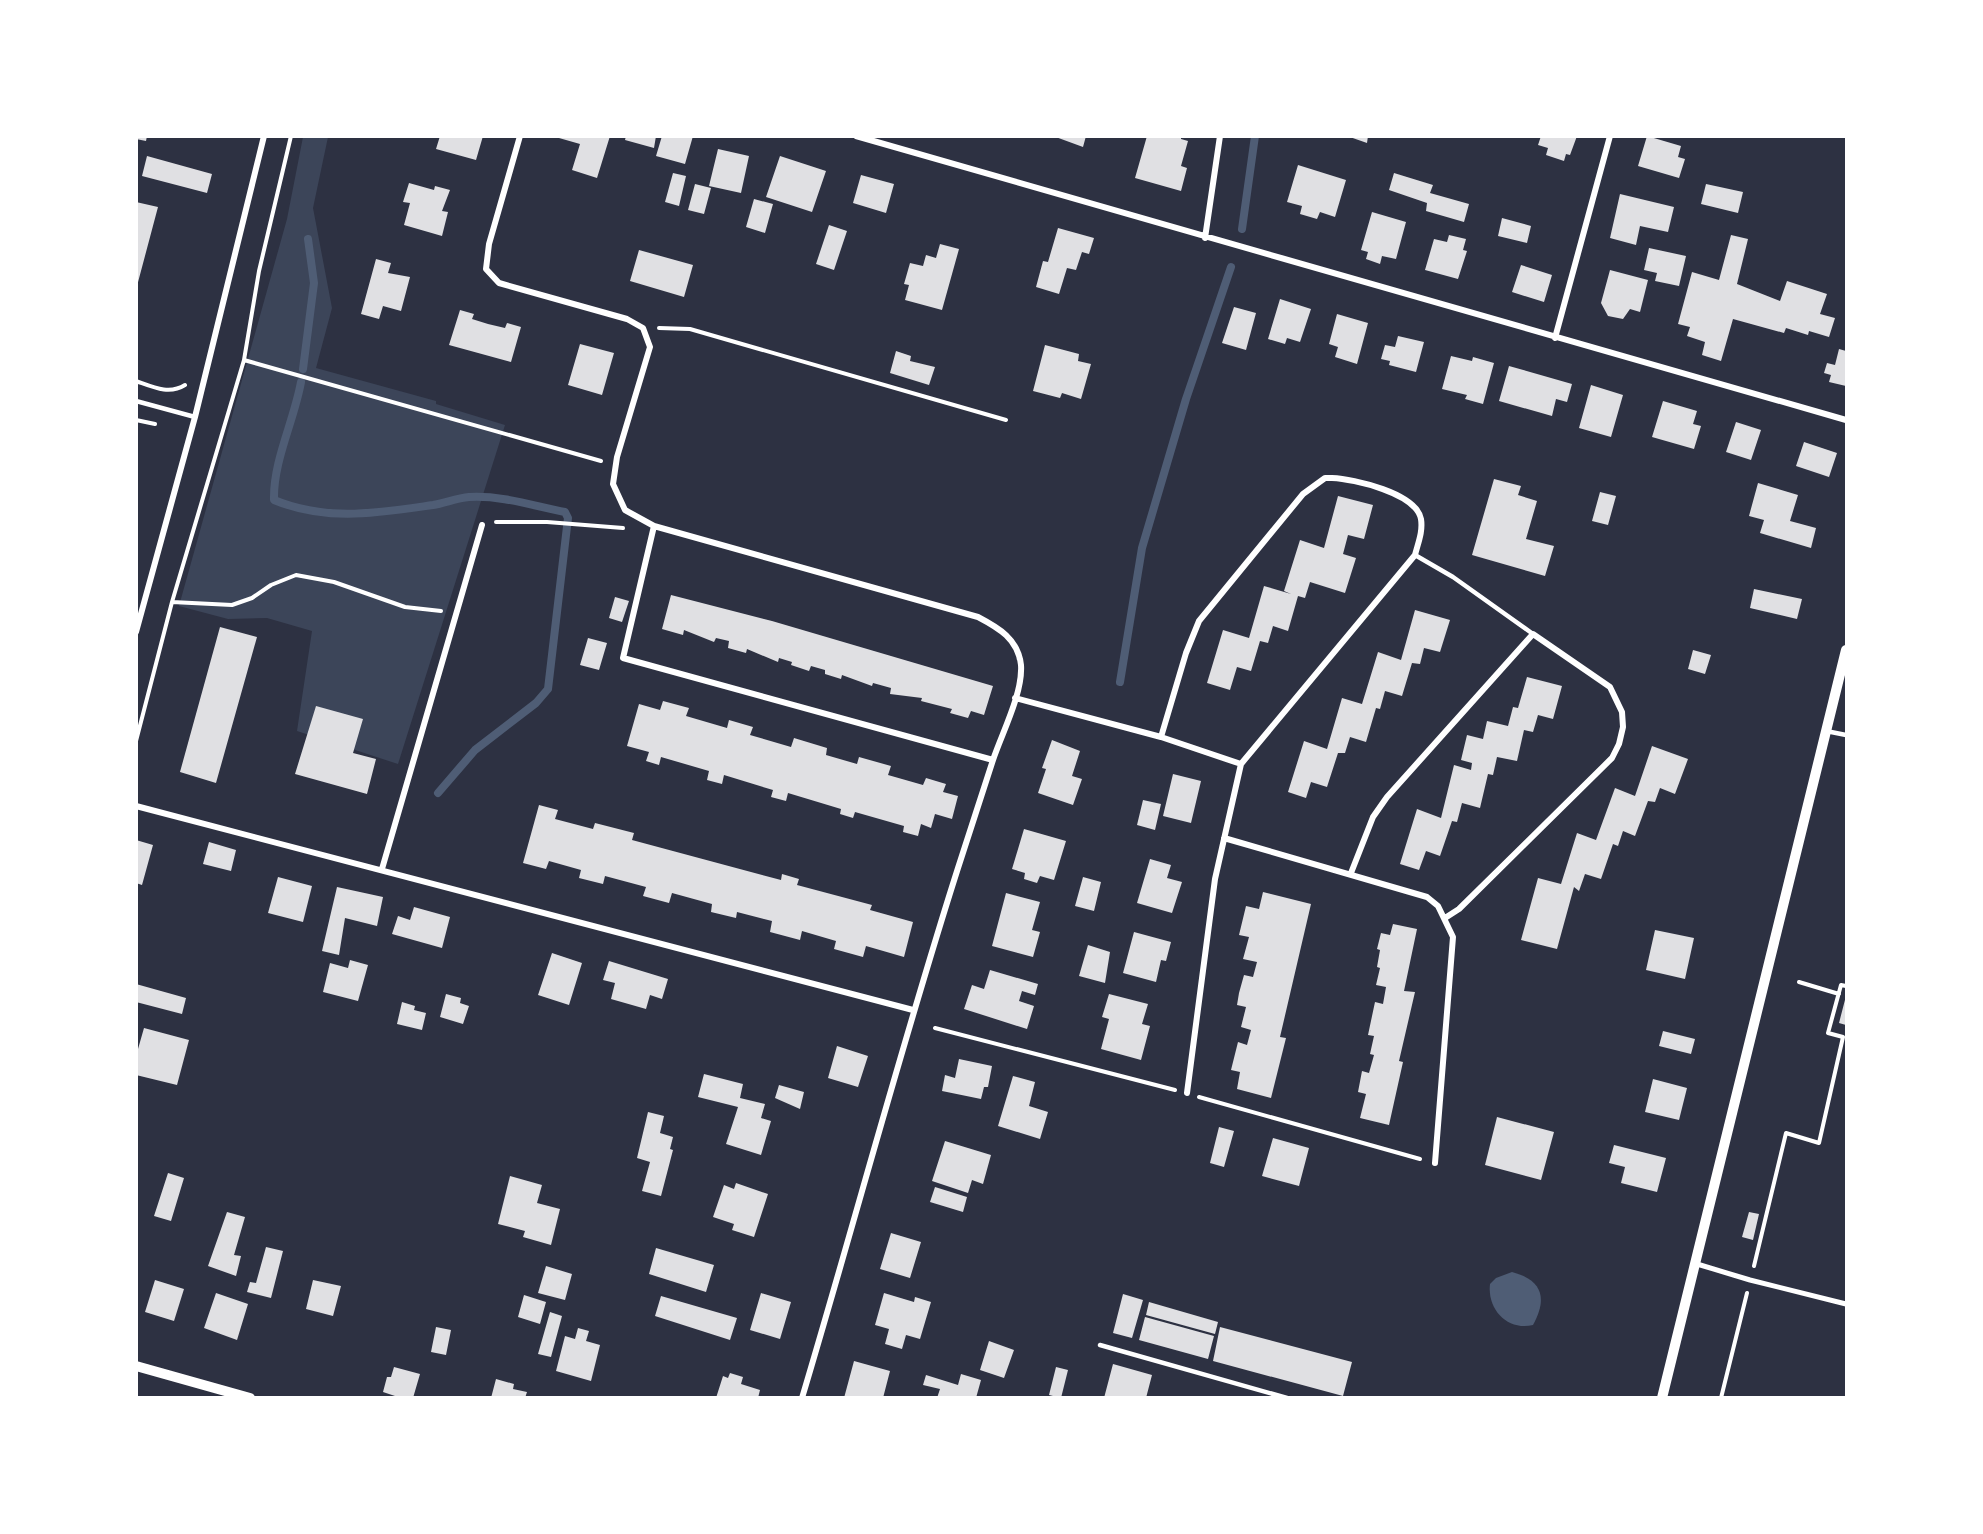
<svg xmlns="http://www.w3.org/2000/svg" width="1983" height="1534" font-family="'Fira Sans Condensed',sans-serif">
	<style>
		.green { fill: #3c4559 }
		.water { fill: #4f5d75 }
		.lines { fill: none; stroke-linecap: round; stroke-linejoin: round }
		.stream { stroke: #4f5d75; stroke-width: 8 }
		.building { fill: #e0e0e3 }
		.path { stroke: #fff; stroke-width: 4 }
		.service { stroke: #fff; stroke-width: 4.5 }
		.pedestrian { stroke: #fff; stroke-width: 5 }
		.minor { stroke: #fff; stroke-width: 6 }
		.tertiary { stroke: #fff; stroke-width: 10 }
	</style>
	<rect width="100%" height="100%" fill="#2d3142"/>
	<path class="green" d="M303,137H328L313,208L332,308L316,368L436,401V404L505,425L398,764L297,731L312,631L267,618L228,619L179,606L287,219Z"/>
	<path class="water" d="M1512,1272C1542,1280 1548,1298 1533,1325C1508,1331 1487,1310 1490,1284L1496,1278Z"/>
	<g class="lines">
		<path class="stream" d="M1242,229L1255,136
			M303,369L314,283L308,239
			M301,382C294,421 273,461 274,500C327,522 377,513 433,505C445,503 457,498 469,497C501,495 534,506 565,512L568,518L548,689L536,703L475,750L438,793
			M1120,682L1142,548L1186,399L1231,267"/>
	</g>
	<path class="building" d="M136,136H147L146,141L136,139Z
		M440,136H483L476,160L436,149Z
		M552,136H610L597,178L572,170L580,144Z
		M626,136H656L654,148L625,140Z
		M662,136H693L685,164L656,156Z
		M1053,136H1086L1083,147Z
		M1147,136H1181V139L1188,141L1181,166L1187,168L1181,191L1135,178Z
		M1347,136H1368L1367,143Z
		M1541,136H1577L1570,155L1566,154L1564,161L1546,155L1548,148L1538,145Z
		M1647,136L1681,146L1678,157L1685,159L1679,178L1638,166Z
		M718,149L749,156L741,193L709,186Z
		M147,156L212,174L207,193L142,176Z
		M780,156L826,171L812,212L766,197Z
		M1298,165L1346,180L1335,217L1320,212L1317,219L1300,214L1302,206L1287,202Z
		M673,173L686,176L679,206L665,202Z
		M1394,173L1433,185L1430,193L1469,204L1464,222L1426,211L1427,203L1389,190Z
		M861,175L894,184L886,213L853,203Z
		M409,183L434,190L435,186L450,190L442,211L448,212L442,236L404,225L410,203L403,202Z
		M695,184L711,188L704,214L688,210Z
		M1706,184L1743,192L1738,213L1701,204Z
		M1620,194L1674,207L1668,232L1640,226L1636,245L1610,238Z
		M754,199L773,204L765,233L746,227Z
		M136,202L158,207L137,286H136Z
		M1372,212L1406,222L1396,259L1382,256L1380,264L1366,259L1368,252L1361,250Z
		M1502,218L1531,226L1527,243L1498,236Z
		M829,225L847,231L834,270L816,264Z
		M1058,228L1094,238L1089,254L1082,252L1076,270L1067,268L1059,294L1036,287L1043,261L1048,262Z
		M1449,235L1466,239L1463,250L1467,251L1458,279L1425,270L1434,239L1447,242Z
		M1731,235L1748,239L1737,284L1780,301L1787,281L1827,294L1820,314L1835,318L1829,337L1809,331L1808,335L1786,328L1784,333L1733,319L1721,361L1702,355L1705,342L1687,336L1690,327L1678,324L1692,272L1719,280Z
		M940,244L959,249L942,310L905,300L909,285L904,284L910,263L923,266L926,255L936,258Z
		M1649,248L1686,256L1679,286L1655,281L1657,273L1644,270Z
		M639,250L693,265L684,297L630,281Z
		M376,259L391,263L388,273L410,277L401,311L383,306L379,319L361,314Z
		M1521,265L1552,275L1544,302L1512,292Z
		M1610,270L1648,280L1640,312L1630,309L1623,319L1608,316L1601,303Z
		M1280,299L1311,309L1300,342L1287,338L1285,344L1268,339Z
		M1234,307L1256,313L1246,350L1222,343Z
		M460,310L474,314L472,319L488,324L505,328L507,323L521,327L511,362L449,345Z
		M1337,314L1368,323L1357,364L1335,357L1338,347L1329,344Z
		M1398,336L1424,342L1416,372L1389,365L1390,361L1381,359L1385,345L1395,347Z
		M580,344L614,353L602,395L568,385Z
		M1045,345L1079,354L1078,361L1091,364L1081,399L1062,393L1060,398L1033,391Z
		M1839,349L1846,351V386L1829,382L1831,375L1824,373L1827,363L1835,365Z
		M896,351L911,356L910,361L935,367L929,385L890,373Z
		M1451,356L1472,361L1473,357L1494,363L1483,404L1465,399L1467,395L1442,389Z
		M1509,366L1572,384L1567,402L1556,399L1552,416L1499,401Z
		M1591,385L1623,395L1611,437L1579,428Z
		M1663,401L1697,411L1693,424L1701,426L1694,449L1652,437Z
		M1736,422L1761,430L1751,460L1726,452Z
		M1804,442L1837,453L1829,477L1796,466Z
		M1494,479L1521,486L1518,495L1537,501L1526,539L1554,546L1545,576L1472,555Z
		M1758,483L1798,495L1790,521L1816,528L1811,548L1760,533L1764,520L1749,516Z
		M1600,492L1616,496L1608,525L1592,521Z
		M1338,496L1373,505L1364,539L1348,535L1343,554L1356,558L1345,593L1310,582L1305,598L1298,596L1288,631L1273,626L1268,643L1260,641L1251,671L1237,667L1230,690L1207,683L1223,630L1249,638L1264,586L1291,594L1284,591L1300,540L1324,548Z
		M1754,589L1802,599L1797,619L1750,608Z
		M671,595L772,621L993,686L984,715L971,711L968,718L950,713L952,709L921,701L922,698L890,694L891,688L873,683L872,686L842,675L841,679L825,674V670L811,666L809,671L791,665L792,662L779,658L778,662L747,649L746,653L728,648L729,641L716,638L714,642L684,630L683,635L662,629Z
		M615,597L629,601L622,622L609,618Z
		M1415,610L1450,620L1440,652L1424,648L1420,664L1412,663L1402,696L1385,691L1380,709L1376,708L1366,742L1350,737L1345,753H1338L1327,787L1311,782L1306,798L1288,792L1304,741L1327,749L1342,698L1362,704L1378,652L1401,660Z
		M220,627L257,637L216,783L180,772Z
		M588,638L607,643L599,670L580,665Z
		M1693,650L1711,655L1705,674L1688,669Z
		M1527,677L1562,686L1553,719L1538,715L1533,732L1524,730L1517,761L1497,757L1493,775L1488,774L1480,808L1462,803L1457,822L1452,821L1440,856L1426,851L1419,870L1400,864L1417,809L1441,818L1454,765L1471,770L1472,763L1461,760L1467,735L1483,739L1487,721L1508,726L1513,707L1518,708Z
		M663,701L689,708L686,716L727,728L729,720L753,727L750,735L791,747L794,738L827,748L826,755L857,764L859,757L891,766L888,775L923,785L926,778L946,784L943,792L958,796L952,819L935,814L931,828L921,824L918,836L903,832L904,826L855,812L853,818L840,814L841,809L788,793L786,801L771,797L773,790L724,775L722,784L707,780L709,771L661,757L659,765L646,761L649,752L627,746L639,704L660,710Z
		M316,706L363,719L353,753L376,759L367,794L295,774Z
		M1052,740L1080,751L1072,776L1082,779L1073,805L1038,793L1046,769L1042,768Z
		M1652,746L1688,759L1675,794L1660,788L1655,802L1648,801L1635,836L1623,831L1618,846L1613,844L1601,879L1585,874L1579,891L1574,887L1557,949L1521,940L1538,878L1561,884L1577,833L1596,840L1615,788L1635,796Z
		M1173,774L1201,781L1191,823L1163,816Z
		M1143,800L1161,804L1155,830L1137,825Z
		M539,805L558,810L555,819L593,829L595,823L634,833L632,840L781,880L782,874L799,879L797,885L872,905L870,910L913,922L904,957L866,946L863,957L834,949L836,941L802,931L800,940L770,932L772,921L737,912L736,918L711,912L712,904L672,893L669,903L643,896L646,887L605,876L603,884L579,878L581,870L549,861L546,869L523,863Z
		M1024,829L1066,841L1054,880L1040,876L1037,883L1024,879L1025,873L1012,869Z
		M136,840L153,845L142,885L136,883Z
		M209,842L236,850L231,871L203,864Z
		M1150,859L1171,865L1167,878L1182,882L1172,913L1137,903Z
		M278,877L312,886L303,922L268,913Z
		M1083,877L1101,882L1094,911L1075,906Z
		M337,887L383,897L377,926L345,918L339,955L322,951Z
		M1263,892L1311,904L1280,1037L1286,1038L1271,1098L1237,1089L1240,1072L1231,1070L1238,1042L1247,1045L1251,1030L1241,1027L1246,1007L1237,1005L1239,993L1244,975L1253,977L1257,962L1243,959L1249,937L1239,935L1246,906L1259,909Z
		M1006,893L1040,902L1032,930L1040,932L1033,957L992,946Z
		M414,907L450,917L442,948L392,934L398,916L410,920Z
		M1393,924L1417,929L1404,991L1415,992L1399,1061L1403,1062L1389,1125L1360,1118L1366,1094L1358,1092L1362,1071L1369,1073L1374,1055L1370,1054L1374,1036L1368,1035L1375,1002L1383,1004L1386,987L1376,985L1380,968L1377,967L1380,950L1377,949L1381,933L1390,935Z
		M1655,930L1694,938L1685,979L1646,970Z
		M1134,932L1171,942L1166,961L1161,960L1156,982L1123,973Z
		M1088,945L1110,952L1105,983L1079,976Z
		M552,953L582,963L569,1005L538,995Z
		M350,960L368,965L358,1001L323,992L330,963L348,968Z
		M609,961L668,979L662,999L650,995L646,1009L611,999L615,983L603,980Z
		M990,970L1038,984L1035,995L1022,991L1019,1001L1034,1006L1027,1029L964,1009L972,985L984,989Z
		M136,984L186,998L182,1014L136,1002Z
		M446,994L461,998L460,1003L469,1006L463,1024L440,1017Z
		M1109,994L1148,1004L1142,1024L1150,1026L1141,1060L1101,1049L1109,1019L1102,1017Z
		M1846,996V1025L1839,1023Z
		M402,1002L415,1006L414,1010L426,1013L422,1030L397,1024Z
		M144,1028L189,1040L177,1085L136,1075V1056Z
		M1663,1031L1695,1039L1691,1054L1659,1046Z
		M837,1046L868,1056L858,1087L828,1078Z
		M959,1059L992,1066L988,1087H984L981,1099L942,1091L945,1075L955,1078Z
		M704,1074L743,1084L740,1098L765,1104L761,1118L771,1121L761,1155L726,1144L738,1107L698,1097Z
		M1013,1076L1035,1082L1029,1106L1048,1112L1040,1139L998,1126Z
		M1653,1079L1687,1088L1679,1120L1645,1112Z
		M779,1085L804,1092L800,1109L775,1098Z
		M648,1112L664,1116L660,1133L673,1137L670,1149L673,1150L661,1196L642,1191L650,1162L637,1158Z
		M1497,1117L1554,1132L1541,1180L1485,1165Z
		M1219,1127L1234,1131L1224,1167L1210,1163Z
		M1273,1138L1309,1148L1299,1186L1262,1176Z
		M945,1141L991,1155L983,1184L972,1180L968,1193L932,1181Z
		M1614,1145L1666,1158L1657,1192L1621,1183L1625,1167L1609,1163Z
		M168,1173L184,1178L171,1221L154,1216Z
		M510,1176L542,1185L537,1203L560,1209L551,1245L523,1237L525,1231L498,1224Z
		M736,1183L768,1194L754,1237L732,1230L734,1224L713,1217L724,1185L734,1189Z
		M935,1187L967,1197L963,1212L930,1202Z
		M227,1212L245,1217L234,1255L241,1256L236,1276L208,1266Z
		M1749,1212L1759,1214L1753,1240L1742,1237Z
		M891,1233L921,1242L910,1278L880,1269Z
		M266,1247L283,1251L271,1298L247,1292L250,1282L256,1283Z
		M656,1248L714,1265L706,1292L649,1274Z
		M546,1266L572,1274L565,1300L538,1293Z
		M155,1280L184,1289L174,1321L145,1312Z
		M313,1280L341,1286L333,1316L306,1309Z
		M216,1293L248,1304L237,1340L204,1328Z
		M761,1293L791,1302L780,1339L750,1330Z
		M884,1293L914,1302L915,1297L931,1302L920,1339L906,1335L902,1349L885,1344L889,1329L875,1325Z
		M1123,1294L1143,1300L1132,1338L1113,1333Z
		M524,1295L546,1302L540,1324L518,1317Z
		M661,1296L737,1318L730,1340L655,1316Z
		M1149,1302L1218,1322L1215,1334L1146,1315Z
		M550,1312L562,1316L551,1357L538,1354Z
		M1145,1317L1214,1336L1208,1359L1139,1340Z
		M436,1327L451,1330L446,1355L431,1352Z
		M1220,1327L1352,1362L1343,1396L1213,1361Z
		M578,1328L589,1331L586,1341L600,1345L591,1381L556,1371L565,1336L575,1339Z
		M989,1341L1014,1350L1004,1378L980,1370Z
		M854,1361L890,1371L883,1398H844Z
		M1113,1364L1152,1375L1146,1398H1104Z
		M394,1367L420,1374L413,1398H401L383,1392L387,1377H391Z
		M1056,1367L1068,1370L1061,1398L1049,1395Z
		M730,1373L743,1377L741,1384L760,1390L758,1398H716L723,1376L728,1378Z
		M961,1374L981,1380L976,1398H937L940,1389L923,1385L926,1375L958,1385Z
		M496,1379L514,1384L513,1389L527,1392L525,1398H491Z"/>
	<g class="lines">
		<path class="path" d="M659,328L690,329L1006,420
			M244,360L601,461
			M136,381C153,387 169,395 185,385
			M136,420L155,424
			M496,522H547L623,528
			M172,602L232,605L252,598L271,585L296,575L334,582L405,607L441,611
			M136,741L172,602L244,360L259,271L291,136
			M1799,982L1839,994
			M935,1028L1175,1090
			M1199,1097L1420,1159
			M1754,1266L1786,1133L1819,1143L1843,1037L1828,1033L1841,985L1846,986
			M1721,1398L1747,1293"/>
		<path class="service" d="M136,401L195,417
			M1415,555L1453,577L1533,634
			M1826,731L1846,735
			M1100,1345L1287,1398"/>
		<path class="pedestrian" d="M1697,1264L1750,1280L1846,1304"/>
		<path class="minor" d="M520,136L489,244L486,269L499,283L627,319L643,328L650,347L617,457L613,484L625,510L654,526L978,617C999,628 1018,639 1021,665C1023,693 1002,733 993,760C981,796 970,832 958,868C902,1043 855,1221 802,1398
			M856,136L1846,420
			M1205,238L1220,136
			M1555,338L1610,136
			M654,526L623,658L993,760
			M136,632L195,417L264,136
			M1015,698L1161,737L1241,764L1215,879L1187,1093
			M1161,737L1186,653L1199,621L1303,494L1325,478H1332C1354,479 1416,493 1421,519C1423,532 1418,543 1415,555L1241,764
			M136,806L913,1010
			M1224,838L1427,897L1438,906L1453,937L1435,1163
			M382,869L482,525
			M1351,873L1373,817L1387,797L1533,634L1610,687L1622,712L1623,727L1619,744L1612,758L1459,909L1445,918"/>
		<path class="tertiary" d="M136,1366L250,1398
			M1662,1398L1846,650"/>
	</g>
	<rect width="1983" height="1534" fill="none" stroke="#ffffff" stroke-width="276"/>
</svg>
